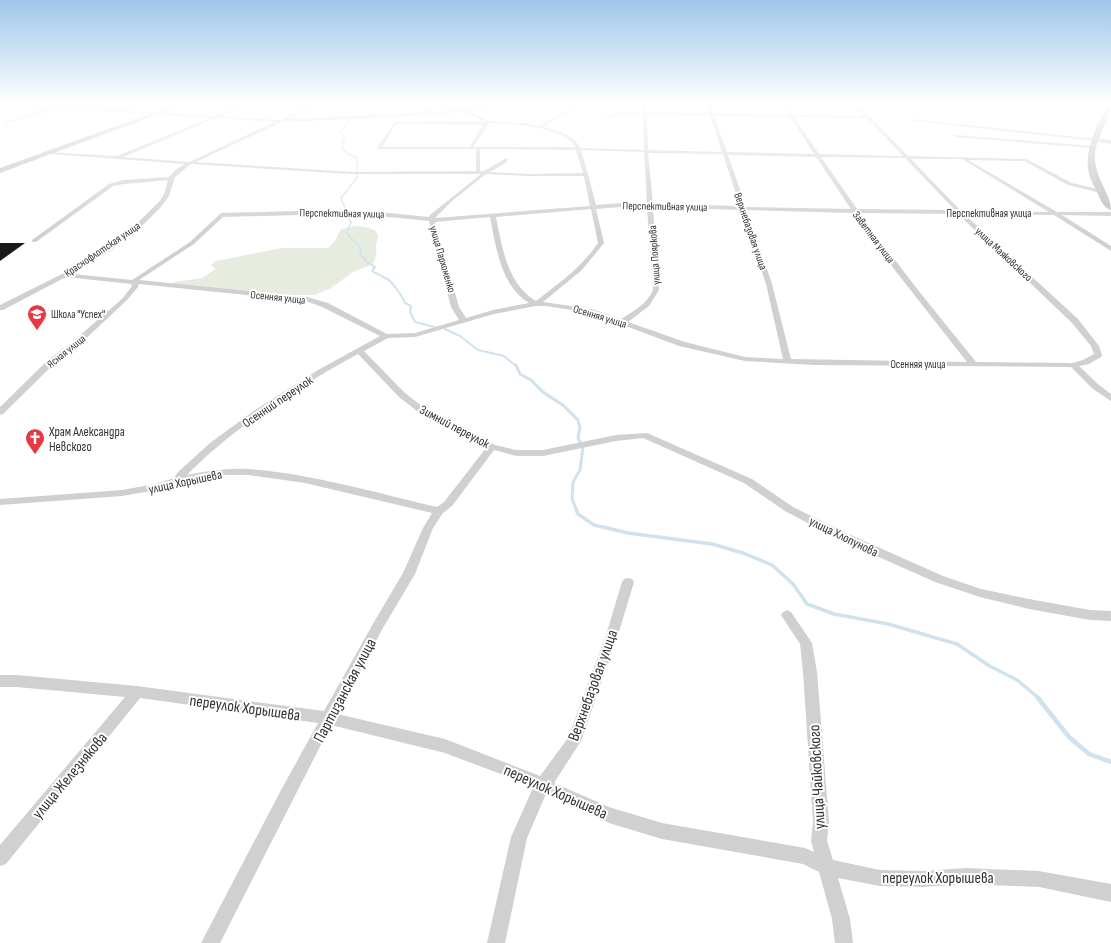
<svg xmlns="http://www.w3.org/2000/svg" width="1111" height="943" font-family="'Sofia Sans Condensed',sans-serif">
	<style>
		.green { fill: #e6ecdf }
		.lines { fill: none; stroke-linecap: round; stroke-linejoin: round }
		.stream-far4 { stroke: #cfe2ee; stroke-width: 1.5 }
		.stream-far3 { stroke: #cfe2ee; stroke-width: 2 }
		.stream-far2 { stroke: #cfe2ee; stroke-width: 3 }
		.stream-far1 { stroke: #cfe2ee; stroke-width: 3.5 }
		.stream { stroke: #cfe2ee; stroke-width: 4.5 }
		.building { fill: #1a1a1a }
		.minor { fill: #d0d0d0; fill-rule: evenodd }
		.tertiary { fill: #d0d0d0; fill-rule: evenodd }
		.secondary { fill: #bdbdbd; fill-rule: evenodd }
		.labels { text-anchor: middle; stroke-width: 4; stroke-linejoin: round; paint-order: stroke }
		.far-street-label { font-size: 11px; fill: #333; stroke: #fff }
		.far-poi-label { font-size: 11px; fill: #333; stroke: #fff; text-anchor: start }
		.street-label { font-size: 13px; fill: #333; stroke: #fff }
		.poi-label { font-size: 13px; fill: #333; stroke: #fff; text-anchor: start }
		.near-street-label { font-size: 16px; fill: #333; stroke: #fff }
	</style>
	<rect width="100%" height="100%" fill="#fff"/>
	<path class="green" d="M356,226C363,227 377,227 378,236C378,240 376,243 376,246C377,253 376,257 373,264L353,272L331,288L315,295H285L172,284L175,282L202,278L216,269L211,265L216,261L282,248H328L335,241L341,229Z"/>
	<g class="lines">
		<path class="stream-far4" d="M347,153L342,148L344,144L342,141L345,137L341,132L350,120
			M347,213L341,198L357,178C356,172 358,165 357,158L348,154
			M348,216L351,223L346,233L361,248L360,255"/>
		<path class="stream-far3" d="M360,254L367,262L375,267L372,271C377,274 385,277 390,281C394,285 403,297 405,303L411,306L410,312L415,322L435,327
			M445,329L460,336L478,350L504,356L516,366"/>
		<path class="stream-far2" d="M516,365L520,374L531,380L543,392L564,406L578,420L580,428L578,438L583,447L580,470L573,482L572,499L577,511"/>
		<path class="stream-far1" d="M576,510L578,514L594,525L628,533L712,544L743,553L772,565L793,584L807,604L834,614L888,624L957,644L988,665L1017,680L1040,699"/>
		<path class="stream" d="M1038,698L1069,737L1089,754L1111,762"/>
	</g>
	<path class="building" d="M0,243H25L0,261Z"/>
	<g class="lines">
		<path class="minor" d="M0,103L215,116L247,103H252L221,116L280,120L299,111L308,103H312L301,113L287,119L428,112L414,103H418L433,112L534,103L468,111L490,121L524,123L539,126L580,103H584L543,127C554,129 576,136 580,148L644,150L643,115L622,114L607,120L606,118L621,112H643V106L638,103L646,105L647,112L709,113L707,103H711L713,113L789,115L782,103H786L793,115L863,116L850,103H854L873,120L908,156L1026,159L1072,183L1102,190V192L1100,193L1068,185L1025,161L968,160L1057,212H1111V216L1062,215L1111,246V251L1054,215L964,214L1078,319L1099,346L1102,355L1101,357L1089,364L1079,366L1099,385L1111,394V401L1093,389L1071,367L814,365L745,361L679,346L591,313L546,306H536L494,314L415,337L388,338L364,351L405,393L423,407L495,445L516,450H543L616,435L647,433L752,479L793,507L844,532L943,576L981,589L1029,599L1090,610L1111,611V621L1090,620L1029,609L980,597L935,582L836,538L785,511L744,483L643,438L616,441L543,456H516L494,450L452,506L443,513L433,528L415,574L383,628L337,714L445,739L540,776L568,738L606,635L622,582L624,579L628,578L632,579L634,582L618,635L581,741L554,783L609,807L662,823L805,848L814,852L811,841L813,822L803,672L800,644L781,615L783,612L787,610L791,612L812,643L817,672L829,822L827,841L833,860L880,870L923,871L966,868L1039,871L1111,884V902L1039,887L966,884L923,887L880,886L838,878L850,919L853,943H835L832,919L819,872L803,864L662,839L609,823L546,794L527,838L505,943H487L511,837L533,788L517,780L445,753L331,725L220,943H201L280,792L318,723L140,698L6,864L0,866V845L125,697L17,687H0V675H17L137,686L324,711L374,622L403,573L423,528L432,513L305,483L248,475H224L201,478L157,490L122,496L0,505V499L122,490L155,484L174,478L178,472L210,443L255,410L318,370L380,336L322,307L306,301L139,284L138,287L127,300L77,347L55,363L3,414L0,415V407L49,359L71,343L123,298L132,286L131,284L66,277L3,310H0V305L72,269L125,235L159,202L164,194L168,180L124,184L113,186L36,242H32V240L109,184L124,180L169,177L175,170L185,164L50,154L48,152L117,156L210,118L54,108L53,110L6,124L5,122L50,108L0,105ZM463,112L486,122H395L377,148L379,149H476V171L351,172L196,162L282,122L400,117ZM647,115L710,116L722,152L648,150ZM714,116L790,117L814,154L727,152ZM794,117L865,118L871,122L903,156L819,154ZM216,118L275,122L189,162L123,157ZM490,123C512,124 563,126 576,147H473ZM396,124L483,125L469,147H382ZM480,149L576,150L583,173L528,174L490,172L506,163L508,159L506,158L484,171H480ZM581,150L644,152L647,204L621,203L596,205L588,174ZM648,153L723,154L740,206L653,204ZM728,155L816,157L851,209L746,207ZM821,157L905,158L955,210L857,209ZM911,159H962L1049,212L961,211ZM191,164L351,174H481L430,215L429,217L379,212L298,211L221,213L190,242L132,280L73,274L112,250L144,224L160,208L169,196L175,177ZM486,174L528,176H584L590,206L435,218L452,201ZM621,207H647L653,290C647,304 634,311 621,319L592,309L543,302L582,270L604,243L596,209ZM653,207L741,210L766,284L783,359L745,357L685,342L628,322L649,306L659,290ZM591,209L598,243C582,267 559,283 536,301C507,284 502,247 496,217ZM747,210L853,213L894,269L967,362L791,359L772,284ZM859,213L958,214L1072,323L1091,346L1094,354L1083,360L1073,363L976,362L918,290ZM298,215L379,216L429,221L451,307L459,320L415,333L387,334L328,303L307,297L139,280L194,244L223,217ZM490,217C496,248 501,286 529,303L493,310L466,318L459,307L435,222ZM358,354L399,397L417,411L486,448L444,502L437,507C377,493 309,473 248,469C227,468 207,471 187,475C196,466 206,456 216,448C259,411 309,381 358,354Z
			M366,103H370L365,108H363Z
			M915,119L1096,139L1098,140L1096,141L914,121Z
			M956,135L1092,146L1094,147L1092,148L954,137Z"/>
		<path class="tertiary" d="M1096,138L1111,140V144L1094,141V139Z"/>
		<path class="secondary" d="M180,103H188L0,173V168Z
			M1108,103H1111C1111,122 1094,138 1095,158C1095,178 1111,194 1111,210C1105,209 1100,200 1098,194C1095,188 1091,181 1089,174C1083,149 1098,125 1108,103Z"/>
	</g>
	<linearGradient id="sky" x2="0" y2="1"><stop stop-color="#9ec6ea"/><stop offset="0.44" stop-color="#fff"/><stop offset="1" stop-color="#fff" stop-opacity="0"/></linearGradient>
	<rect width="1111" height="235" fill="url(#sky)"/>
	<defs>
		<g id="school-pin" transform="scale(1)"><path d="M0 17L-7.5 6A9.5 9.5 0 1 1 7.5 6Z" fill="#e63946" stroke="#fff"/><path d="M0-5L7-2L0 1L-7-2ZM-4 1L0 2.5L4 1V4Q0 6-4 4Z" fill="#fff"/></g>
		<g id="church-pin" transform="scale(1)"><path d="M0 17L-7.5 6A9.5 9.5 0 1 1 7.5 6Z" fill="#e63946" stroke="#fff"/><path d="M-1.2-6h2.4v3.5h3.3v2.4h-3.3V6h-2.4V-.1h-3.3v-2.4h3.3Z" fill="#fff"/></g>
	</defs>
	<g fill-rule="evenodd">
		<use href="#school-pin" x="37" y="314"/>
		<use href="#church-pin" x="35" y="438"/>
	</g>
	<g class="labels">
		<g class="far-street-label">
			<text transform="translate(665 206) rotate(1)" y="4">Перспективная улица</text>
			<text transform="translate(342 213) rotate(1)" y="4">Перспективная улица</text>
			<text x="989" y="217">Перспективная улица</text>
			<text transform="translate(751 231) rotate(71)" y="4">Верхнебазовая улица</text>
			<text transform="translate(874 237) rotate(53)" y="4">Заветная улица</text>
			<text transform="translate(102 249) rotate(-34)" y="4">Краснофлотская улица</text>
			<text transform="translate(1004 254) rotate(43)" y="4">улица Маяковского</text>
			<text transform="translate(654 255) rotate(-94)" y="4">улица Пояркова</text>
			<text transform="translate(443 259) rotate(74)" y="4">улица Пархоменко</text>
			<text transform="translate(278 297) rotate(6)" y="4">Осенняя улица</text>
			<text transform="translate(600 316) rotate(17)" y="4">Осенняя улица</text>
			<text transform="translate(66 351) rotate(-39)" y="4">Ясная улица</text>
			<text x="918" y="368">Осенняя улица</text>
		</g>
		<g class="far-poi-label">
			<text x="51" y="318">Школа "Успех"</text>
		</g>
		<g class="street-label">
			<text transform="translate(277 401) rotate(-34)" y="5">Осенний переулок</text>
			<text transform="translate(455 426) rotate(28)" y="5">Зимний переулок</text>
			<text transform="translate(185 481) rotate(-12)" y="5">улица Хорышева</text>
			<text transform="translate(844 536) rotate(26)" y="5">улица Хлопунова</text>
		</g>
		<g class="poi-label">
			<text x="49" y="436">Храм Александра<tspan x="49" dy="15">Невского</tspan></text>
		</g>
		<g class="near-street-label">
			<text transform="translate(592 685) rotate(-70)" y="6">Верхнебазовая улица</text>
			<text transform="translate(344 690) rotate(-62)" y="6">Партизанская улица</text>
			<text transform="translate(245 707) rotate(8)" y="6">переулок Хорышева</text>
			<text transform="translate(69 775) rotate(-50)" y="6">улица Железнякова</text>
			<text transform="translate(816 777) rotate(-93)" y="6">улица Чайковского</text>
			<text transform="translate(556 791) rotate(24)" y="6">переулок Хорышева</text>
			<text x="938" y="883">переулок Хорышева</text>
		</g>
	</g>
</svg>
